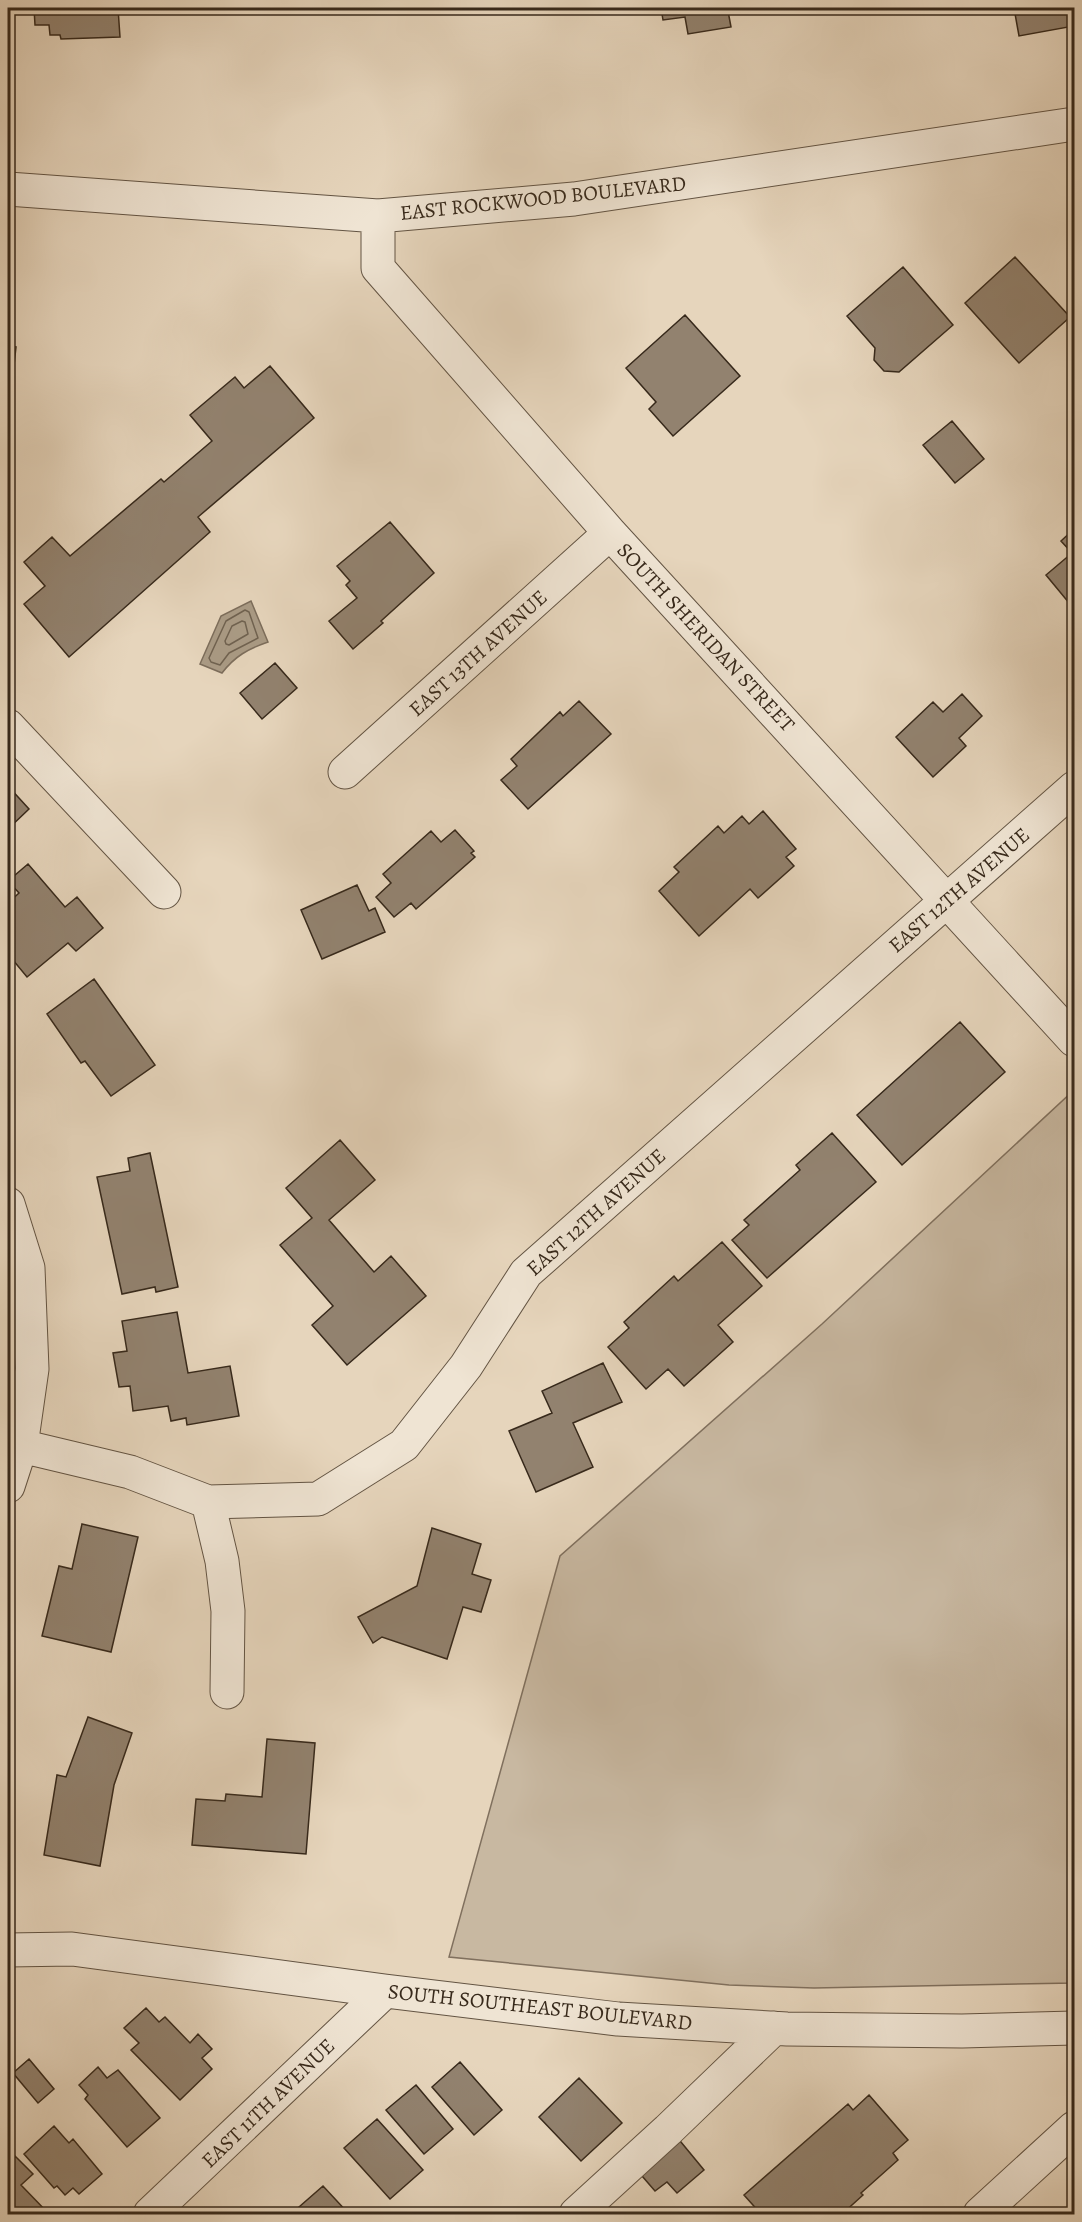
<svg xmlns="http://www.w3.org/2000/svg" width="1082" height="2222" font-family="Alegreya,serif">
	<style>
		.green { fill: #c8b8a1; stroke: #80705e; stroke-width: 1.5 }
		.water { fill: #aa9b85; stroke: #7c6d5b; stroke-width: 1.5 }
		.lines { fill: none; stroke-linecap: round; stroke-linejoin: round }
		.shore { stroke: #706250; stroke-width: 1.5 }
		.building { fill: #92826f; stroke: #37291b; stroke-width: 1.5 }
		.minor-casing { stroke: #635443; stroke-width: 35 }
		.minor { stroke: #efe4d3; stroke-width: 33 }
		.labels { text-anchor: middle; stroke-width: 4.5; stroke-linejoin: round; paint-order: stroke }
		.street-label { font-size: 21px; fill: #37291b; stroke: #efe4d3 }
	</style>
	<rect width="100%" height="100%" fill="#e6d5bc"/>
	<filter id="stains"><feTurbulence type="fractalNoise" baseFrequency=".00333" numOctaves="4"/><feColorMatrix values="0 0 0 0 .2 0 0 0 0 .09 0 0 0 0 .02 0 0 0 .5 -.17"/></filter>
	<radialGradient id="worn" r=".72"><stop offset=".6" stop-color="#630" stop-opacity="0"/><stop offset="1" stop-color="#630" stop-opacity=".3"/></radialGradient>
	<path class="green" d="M1074,1090V1983L814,1988L729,1985L449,1957L560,1556L822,1324Z"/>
	<path class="water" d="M251,601L268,642C248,649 235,656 222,673L200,664L221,616Z"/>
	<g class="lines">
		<path class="shore" d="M245,610L249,612L258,638L229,653L220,665L211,662L209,658L226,621Z
			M242,621L245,622L248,634L229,645L226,644L225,641L232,626Z"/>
	</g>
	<path class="building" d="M34,8H118L120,37L61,39L60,35H50L49,25H35Z
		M661,8H747L728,11L731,27L688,34L685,17L663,20Z
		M1014,8H1073L1074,26L1019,36Z
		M1015,257L1070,317L1019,363L965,303Z
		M903,267L953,325L899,372L884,371L874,360L875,348L847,316Z
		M685,315L740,376L673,436L649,409L656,402L626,368Z
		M8,346L16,347L12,383L8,382Z
		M270,366L314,418L198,517L210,532L69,657L24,604L45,586L24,562L52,537L70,556L161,479L164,482L212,441L190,415L235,377L244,388Z
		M952,421L984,459L955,483L923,445Z
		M390,522L434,573L381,621L383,623L353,649L329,621L357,598L346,585L350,581L337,566Z
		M1074,529V609L1046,575L1072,553L1061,541Z
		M275,663L297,688L262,719L240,693Z
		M962,694L982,716L959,738L966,746L933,777L896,737L933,702L943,712Z
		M579,701L611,734L528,809L501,780L517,766L511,759L560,712L563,716Z
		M8,786L29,809L8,829Z
		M763,811L796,849L786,857L794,866L758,898L750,889L699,936L659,891L679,872L674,867L718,826L724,833L742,816L749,824Z
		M455,830L474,851L471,853L475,857L416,909L411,903L394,917L376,897L391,883L383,874L431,831L441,842Z
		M28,864L65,907L77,897L103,928L76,951L68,943L27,977L8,954V903L19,893L8,881Z
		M357,885L369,911L375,908L385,932L322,959L301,910Z
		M94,979L155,1065L111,1096L85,1061L81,1063L47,1014Z
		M960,1022L1005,1072L902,1165L857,1115Z
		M832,1133L876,1182L767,1278L732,1240L749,1225L744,1220L800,1170L796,1165Z
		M340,1140L375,1180L329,1220L374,1272L391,1256L426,1296L347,1365L312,1325L333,1306L280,1245L312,1218L286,1188Z
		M150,1153L178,1287L156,1292L155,1287L122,1294L97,1177L130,1171L128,1158Z
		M722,1242L762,1286L718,1325L733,1342L684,1386L668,1369L646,1389L608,1347L629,1328L624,1322L674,1276L678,1281Z
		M177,1312L188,1373L230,1366L239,1416L187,1425L186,1418L171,1421L168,1406L133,1411L130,1386L119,1387L113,1353L127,1351L122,1321Z
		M603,1363L622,1402L573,1423L593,1467L536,1492L509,1431L552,1413L542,1391Z
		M82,1524L138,1537L111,1652L42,1636L59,1566L72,1569Z
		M432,1528L481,1544L472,1574L491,1580L481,1612L463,1607L447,1659L382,1637L373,1643L358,1617L417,1586Z
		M88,1717L132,1733L114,1785L100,1866L44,1855L57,1775L66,1777Z
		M267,1739L315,1743L306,1854L192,1845L196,1799L225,1801L226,1794L262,1797Z
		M146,2008L159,2022L165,2017L190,2043L198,2034L212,2049L202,2058L212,2069L180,2100L131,2050L139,2043L124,2028Z
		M29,2059L54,2089L38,2103L13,2073Z
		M460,2062L502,2110L474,2135L432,2087Z
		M98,2067L107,2078L118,2070L160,2118L127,2147L85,2099L88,2095L79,2085Z
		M579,2078L622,2123L581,2161L539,2117Z
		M416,2085L453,2129L424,2154L386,2110Z
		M869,2095L908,2140L893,2153L898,2160L861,2193L863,2195L842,2214H761L744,2195L848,2104L853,2110Z
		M377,2119L423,2170L390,2199L344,2148Z
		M54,2126L69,2143L73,2139L102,2174L79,2194L73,2188L65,2195L57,2186L54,2188L24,2154Z
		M676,2136L704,2170L677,2193L667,2182L655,2191L636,2169Z
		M15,2156L33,2174L21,2185L49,2214H8V2163Z
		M323,2186L349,2214H291Z"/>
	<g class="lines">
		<g class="minor-casing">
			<path id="minor" d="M8,189L378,216L574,199L1074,124
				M378,216V268L610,533L1074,1040
				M8,726L164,892
				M345,772L610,533
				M8,1204L28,1268L32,1369L21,1446L8,1486
				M21,1446L130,1472L208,1502L318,1499L404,1445L466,1366L526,1273L1074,788
				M208,1502L222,1561L228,1611L227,1692
				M8,1950L72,1949L385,1991L618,2019L787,2029L962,2031L1074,2028
				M150,2214L385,1991
				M576,2214L668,2130L774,2028
				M980,2214L1074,2128"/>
		</g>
		<use href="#minor" class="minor"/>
	</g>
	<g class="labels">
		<g class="street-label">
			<text transform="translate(543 198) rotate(-6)" y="7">EAST ROCKWOOD BOULEVARD</text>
			<text transform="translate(706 637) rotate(47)" y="7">SOUTH SHERIDAN STREET</text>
			<text transform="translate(478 653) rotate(-42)" y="7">EAST 13TH AVENUE</text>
			<text transform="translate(959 890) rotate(-41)" y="7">EAST 12TH AVENUE</text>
			<text transform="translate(596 1212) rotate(-42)" y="7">EAST 12TH AVENUE</text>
			<text transform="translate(540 2007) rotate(6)" y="7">SOUTH SOUTHEAST BOULEVARD</text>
			<text transform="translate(268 2103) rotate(-44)" y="7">EAST 11TH AVENUE</text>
		</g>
	</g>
	<rect width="1082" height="2222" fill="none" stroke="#e6d5bc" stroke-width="30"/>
	<rect x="9" y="9" width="1064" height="2204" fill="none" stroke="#37291b" stroke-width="3"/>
	<rect x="15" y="15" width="1052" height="2192" fill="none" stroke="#37291b" stroke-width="1.5"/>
	<rect width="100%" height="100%" filter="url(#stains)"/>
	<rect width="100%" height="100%" fill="url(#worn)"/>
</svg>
